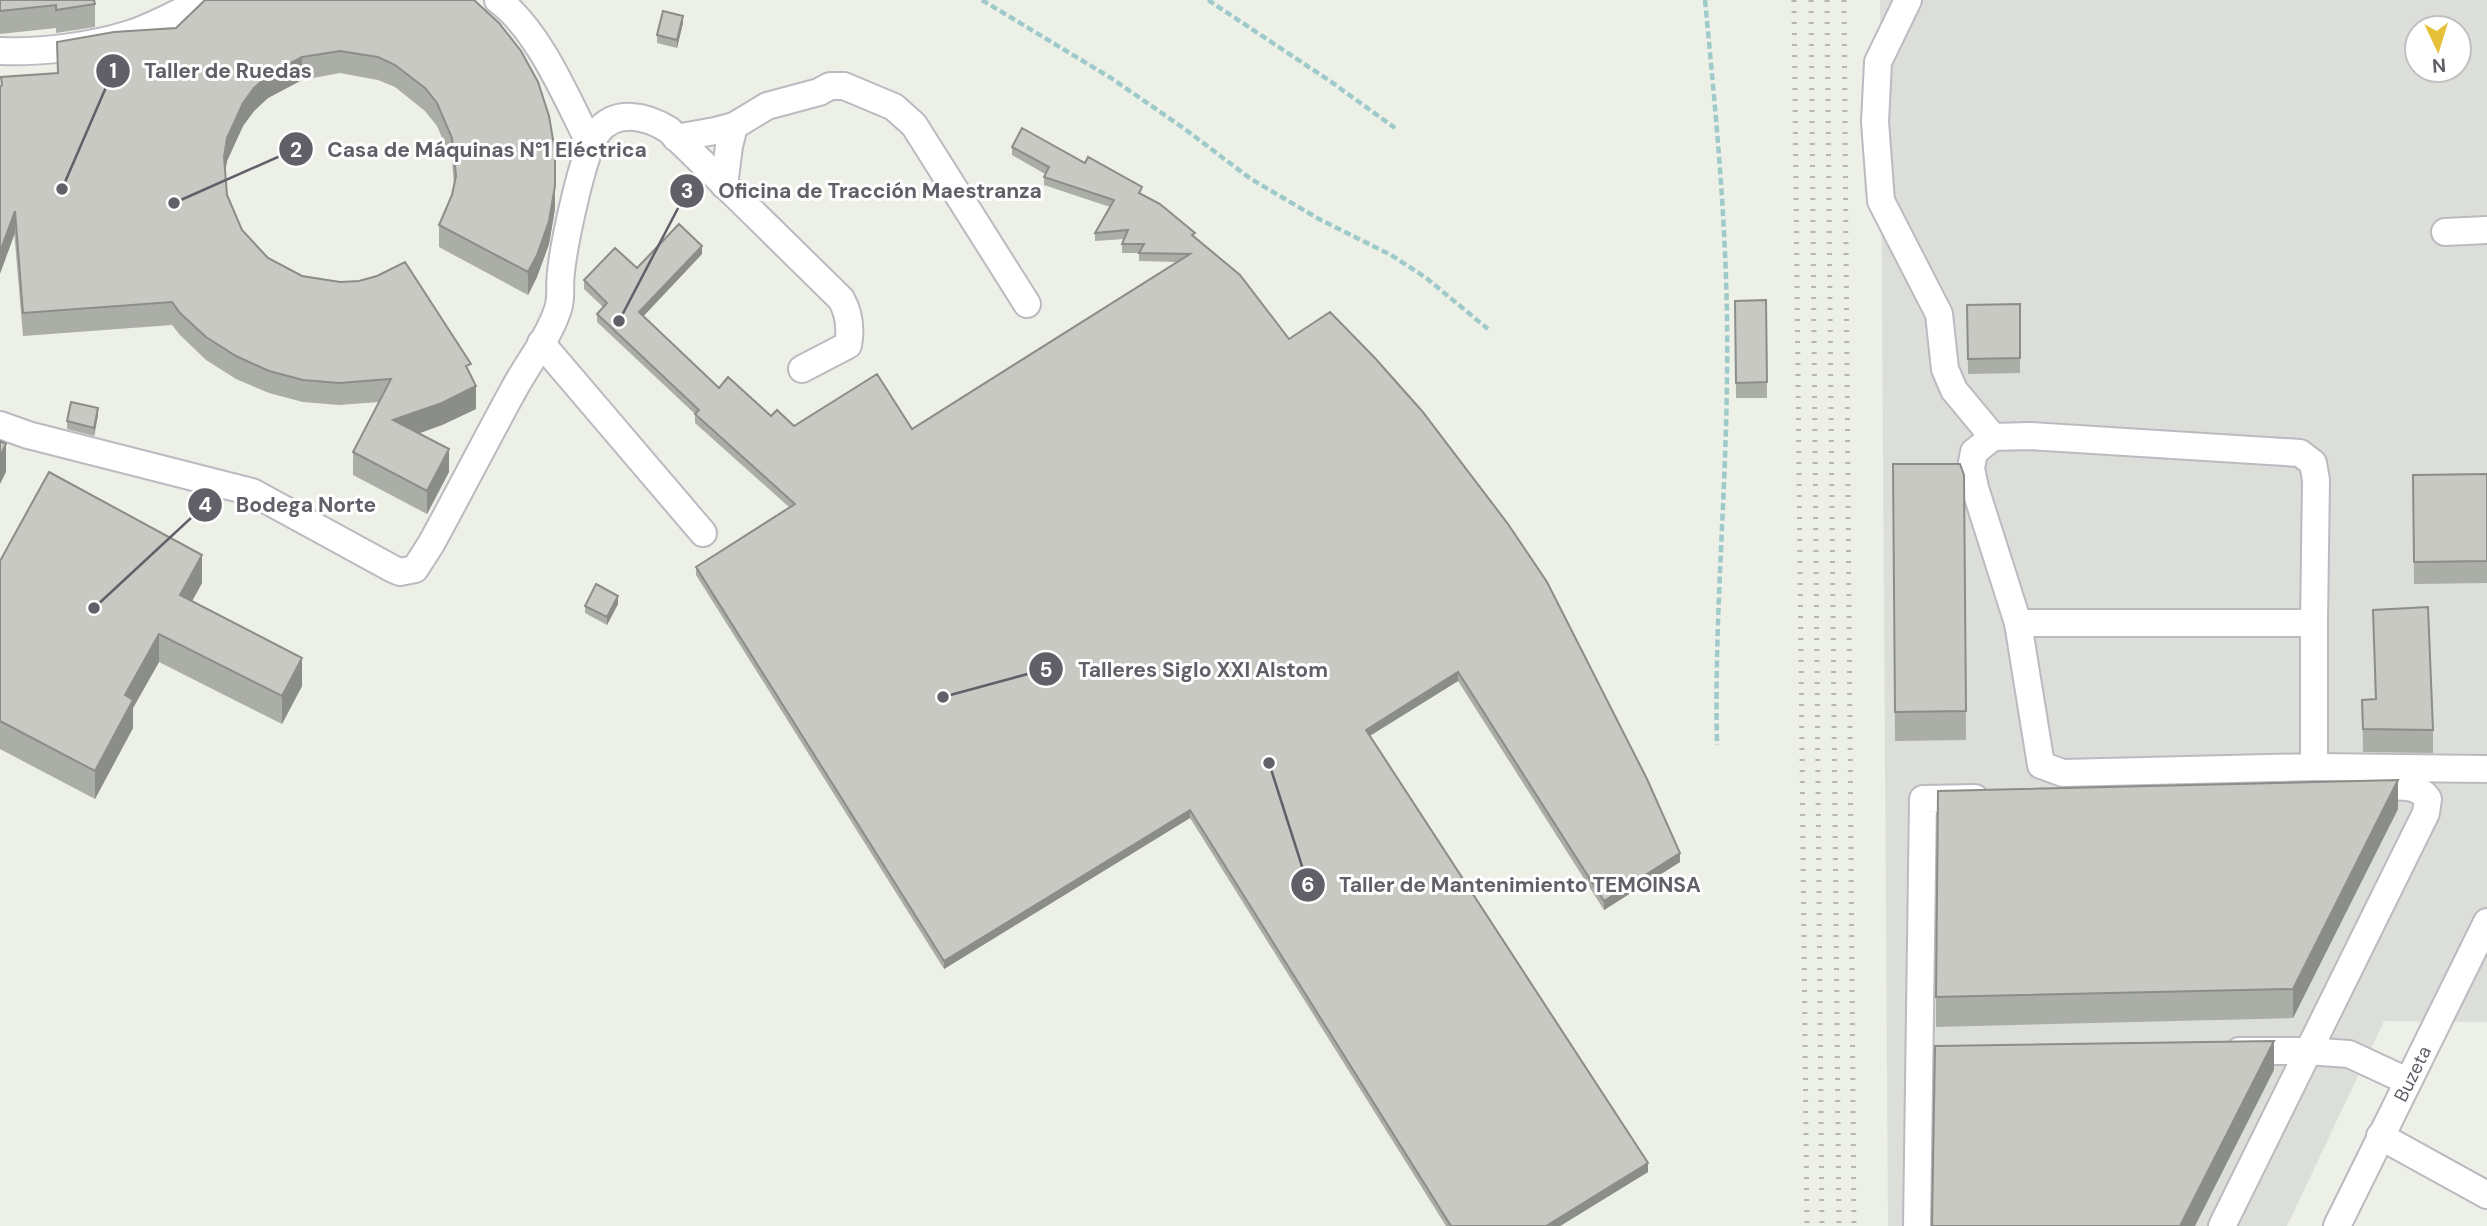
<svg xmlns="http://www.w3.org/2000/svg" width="2487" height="1226" font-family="'DM Sans',sans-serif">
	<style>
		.industrial { fill: #dcdfd9; fill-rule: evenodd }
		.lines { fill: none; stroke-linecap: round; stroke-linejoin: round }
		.minor-casing { stroke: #bcb9c0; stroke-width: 30 }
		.path { stroke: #9fcaca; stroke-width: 4.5; stroke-dasharray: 7 3.5; stroke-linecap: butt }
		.minor { stroke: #fff; stroke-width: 26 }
		.rail { stroke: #b5b5b7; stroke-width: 5; stroke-dasharray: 2 9; stroke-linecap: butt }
		.wall { fill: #abada7 }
		.shaded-wall { fill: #8b8d88 }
		.building { fill: #c7c9c2; stroke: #8b8d88; stroke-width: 2 }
		.labels { text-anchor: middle; stroke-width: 6; stroke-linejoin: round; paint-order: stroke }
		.street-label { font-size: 19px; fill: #615f67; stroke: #fff }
		.leader { fill: none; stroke: #615f67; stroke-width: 2.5 }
		.callout-dot { fill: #615f67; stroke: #fff; stroke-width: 2.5 }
		.mark-label { font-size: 21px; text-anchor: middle; font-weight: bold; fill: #fff }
		.callout-label { font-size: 21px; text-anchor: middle; font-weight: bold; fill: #615f67; stroke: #fff; stroke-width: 6; stroke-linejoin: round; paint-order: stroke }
	</style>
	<rect width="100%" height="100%" fill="#ecf0e7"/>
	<path class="industrial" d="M1880,0H2487V1022L2384,1021L2287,1226H1888ZM2417,28H2459V70H2417Z"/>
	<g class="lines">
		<g class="minor-casing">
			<g id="minor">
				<path d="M498,0C539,30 568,101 591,146"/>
				<path d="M1908,0L1878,62L1875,122L1881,201L1939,314L1945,369L1954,390L1993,437L2030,436L2300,453L2313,463L2316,480L2314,623"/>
				<path d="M0,51C40,53 92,46 130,34C155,26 180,11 205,0"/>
				<path d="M676,138L715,131L734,126L767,106L819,92L830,86H844L894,107L914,125L1027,304"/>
				<path d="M724,185L729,146L734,126"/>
				<path d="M2445,232L2487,230"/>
				<path d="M541,343L703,533"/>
				<path d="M0,425L28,435L252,492L393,569L400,572L415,569L431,544C459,493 486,440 514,389C528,363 549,337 558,309C562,297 559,285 561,272C564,244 582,155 597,133C615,108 647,116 669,130L841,299C849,313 851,329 848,345L802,369"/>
				<path d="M1993,437L1974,452L1971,468L1975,488L2018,623L2041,765L2063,773L2314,767V623H2018"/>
				<path d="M2314,767L2487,769"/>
				<path d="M2239,1051H2307L2349,1054L2407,1081"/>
				<path d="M2380,1136L2487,1195"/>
				<path d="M1917,1226L1923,799L1975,798"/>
				<path d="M2222,1226L2426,813L2428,799C2416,780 2383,788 2363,788"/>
				<path id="s1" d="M2337,1226L2487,922"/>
			</g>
		</g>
		<path class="path" d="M982,0L1111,78L1182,127L1251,179L1319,219L1391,255L1425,277L1488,329
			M1208,0L1330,81L1395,128
			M1705,0C1717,125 1729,249 1727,375C1726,499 1714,622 1717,745"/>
		<use href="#minor" class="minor"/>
		<path class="rail" d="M1794,0L1807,1226
			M1811,0L1822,1226
			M1827,0L1839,1226
			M1844,0L1854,1226"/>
	</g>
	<path class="wall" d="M0,0L95,4V27L56,33V28L0,34Z
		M474,0L555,209L549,244L537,277L528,295L439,247V225L452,195L454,184L452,161L437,126L425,111L395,87L378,80L340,73L302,80L268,98L254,111L243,126L227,161L225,172L227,195L242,230L268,258L471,374L476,409L442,425L419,433L449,472L427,514L353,475V452L379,402L339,405L303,402L269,393L236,379L206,360L180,335L172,325L23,336L1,77L57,73V42L176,28Z
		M683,23L677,48L657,43V35Z
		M1012,147L1142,194L1195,237L1680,862L1604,910L1458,681L1370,736L1648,1172L1560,1226H1446L1190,818L944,969L696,575V567L789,507L695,423V414L597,322V314L603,307L584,289V280L702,254L643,316L719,388L771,416L794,426L912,429L1177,262L1139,261V253H1122V244L1124,239L1095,241V233L1110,207L1044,185V177L1045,174L1012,155Z
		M1766,300L1767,398H1736L1735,301Z
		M2020,304V373L1968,374L1967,305Z
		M98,415L94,436L67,429V421Z
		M1893,464L1964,475L1966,740L1895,741Z
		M2487,474V583L2414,584L2413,475Z
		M0,561L202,583L192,601L302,686L282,724L159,662L133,708V728L95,799L0,749Z
		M618,604L607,625L585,613V606Z
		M2373,610L2433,730V753L2363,752L2362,700L2375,699Z
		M2398,809L2293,1018L1936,1027V997Z"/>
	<path class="shaded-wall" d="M683,16V23L677,48V40Z
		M302,57V80L268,98L254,111L243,126L227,161L224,179V157L227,138L243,103L254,88L268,75Z
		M555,151V209L549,244L537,277L528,295V272Z
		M15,211V233L0,274V252Z
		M702,246V254L639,321V312Z
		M476,386V409L442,425L393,443V420Z
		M98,408V415L94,436V428Z
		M6,444V472L0,484V456Z
		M449,449V472L427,514V491Z
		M202,555V583L180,623V595Z
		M618,596V604L607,625V617Z
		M159,634V662L133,708V728L95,799V771L125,695Z
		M302,658V686L282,724V696Z
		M1458,672V681L1366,738V730Z
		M2398,780V809L2293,1018V989Z
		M1190,810V818L944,969V961Z
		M1680,853V862L1604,910V901Z
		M2274,1041V1070L2195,1226H2180Z
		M1648,1163V1172L1560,1226H1546Z"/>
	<path class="building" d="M0,0H94L95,4L56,10V5L0,11Z
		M205,0H474L499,23L521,51L538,82L549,116L555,151V186L549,221L537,255L528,272L439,225L452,195L456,176L452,138L437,103L425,88L395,65L378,57L340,51L302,57L268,75L254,88L243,103L227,138L224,157L227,195L242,230L268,258L302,276L340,282L359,281L377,276L405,262L471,364L466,366L476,386L442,403L393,420L449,449L427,491L353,452L391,379L339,383L303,380L269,371L236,356L206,337L180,313L172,302L23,313L15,211L0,252V87L2,85L1,77L58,73L57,42L114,32L176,28Z
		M663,11L683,16L677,40L657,35Z
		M1022,128L1085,163L1088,157L1142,187L1139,193L1160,204L1195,233L1192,235L1240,275L1289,339L1330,312L1374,357L1422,411L1508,524L1547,582L1647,779L1680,853L1604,901L1458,672L1366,730L1648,1163L1546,1226H1451L1190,810L944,961L696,567L795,504L695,414L699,410L597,314L607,303L584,280L615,248L637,268L679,224L702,246L639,312L719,388L728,377L771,416L777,410L794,426L877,374L912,429L1190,254L1139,253L1144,244H1122L1128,230L1095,233L1114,200L1044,177L1049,167L1012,147Z
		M1766,300L1767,382L1736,383L1735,301Z
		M2020,304V358L1968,359L1967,305Z
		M71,402L98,408L94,428L67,421Z
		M0,441L6,444L0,456Z
		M1893,464H1960L1964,475L1966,711L1895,712Z
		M49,472L202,555L180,595L302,658L282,696L159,634L125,695L133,700L95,771L0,721V561Z
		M2487,474V561L2414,562L2413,475Z
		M596,584L618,596L607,617L585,606Z
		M2428,607L2433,730L2363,729L2362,700L2376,699L2373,610Z
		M2398,780L2293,989L1936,997L1938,791Z
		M2274,1041L2180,1226H1932L1935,1046Z"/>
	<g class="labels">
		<g class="street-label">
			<text dy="7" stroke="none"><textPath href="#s1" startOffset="170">Buzeta</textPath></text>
		</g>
	</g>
	<path class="leader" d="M62 189L113 71M174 203L296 149M619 321L687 191M94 608L205 505M943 697L1046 669M1269 763L1308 885"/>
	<g class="callout-dot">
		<circle cx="62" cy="189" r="7"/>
		<circle cx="174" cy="203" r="7"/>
		<circle cx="619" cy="321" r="7"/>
		<circle cx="94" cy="608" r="7"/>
		<circle cx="943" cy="697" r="7"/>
		<circle cx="1269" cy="763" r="7"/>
		<circle cx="113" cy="71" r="18"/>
		<circle cx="296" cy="149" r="18"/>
		<circle cx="687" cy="191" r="18"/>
		<circle cx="205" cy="505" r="18"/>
		<circle cx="1046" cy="669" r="18"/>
		<circle cx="1308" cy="885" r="18"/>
	</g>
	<g class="mark-label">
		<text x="113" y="78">1</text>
		<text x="296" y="157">2</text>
		<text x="687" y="198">3</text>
		<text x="205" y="512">4</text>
		<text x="1046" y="677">5</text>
		<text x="1308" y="892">6</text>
	</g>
	<g class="callout-label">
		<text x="228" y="78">Taller de Ruedas</text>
		<text x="487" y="157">Casa de Máquinas N°1 Eléctrica</text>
		<text x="880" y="198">Oficina de Tracción Maestranza</text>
		<text x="306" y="512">Bodega Norte</text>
		<text x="1203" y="677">Talleres Siglo XXI Alstom</text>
		<text x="1520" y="892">Taller de Mantenimiento TEMOINSA</text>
	</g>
	<g transform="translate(2438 49) rotate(176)"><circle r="33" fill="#ffffff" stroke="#c0bfc2" stroke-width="2"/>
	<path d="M0-5L12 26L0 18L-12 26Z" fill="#e6c038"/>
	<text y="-10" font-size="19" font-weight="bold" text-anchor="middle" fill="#615f67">N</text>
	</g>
</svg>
